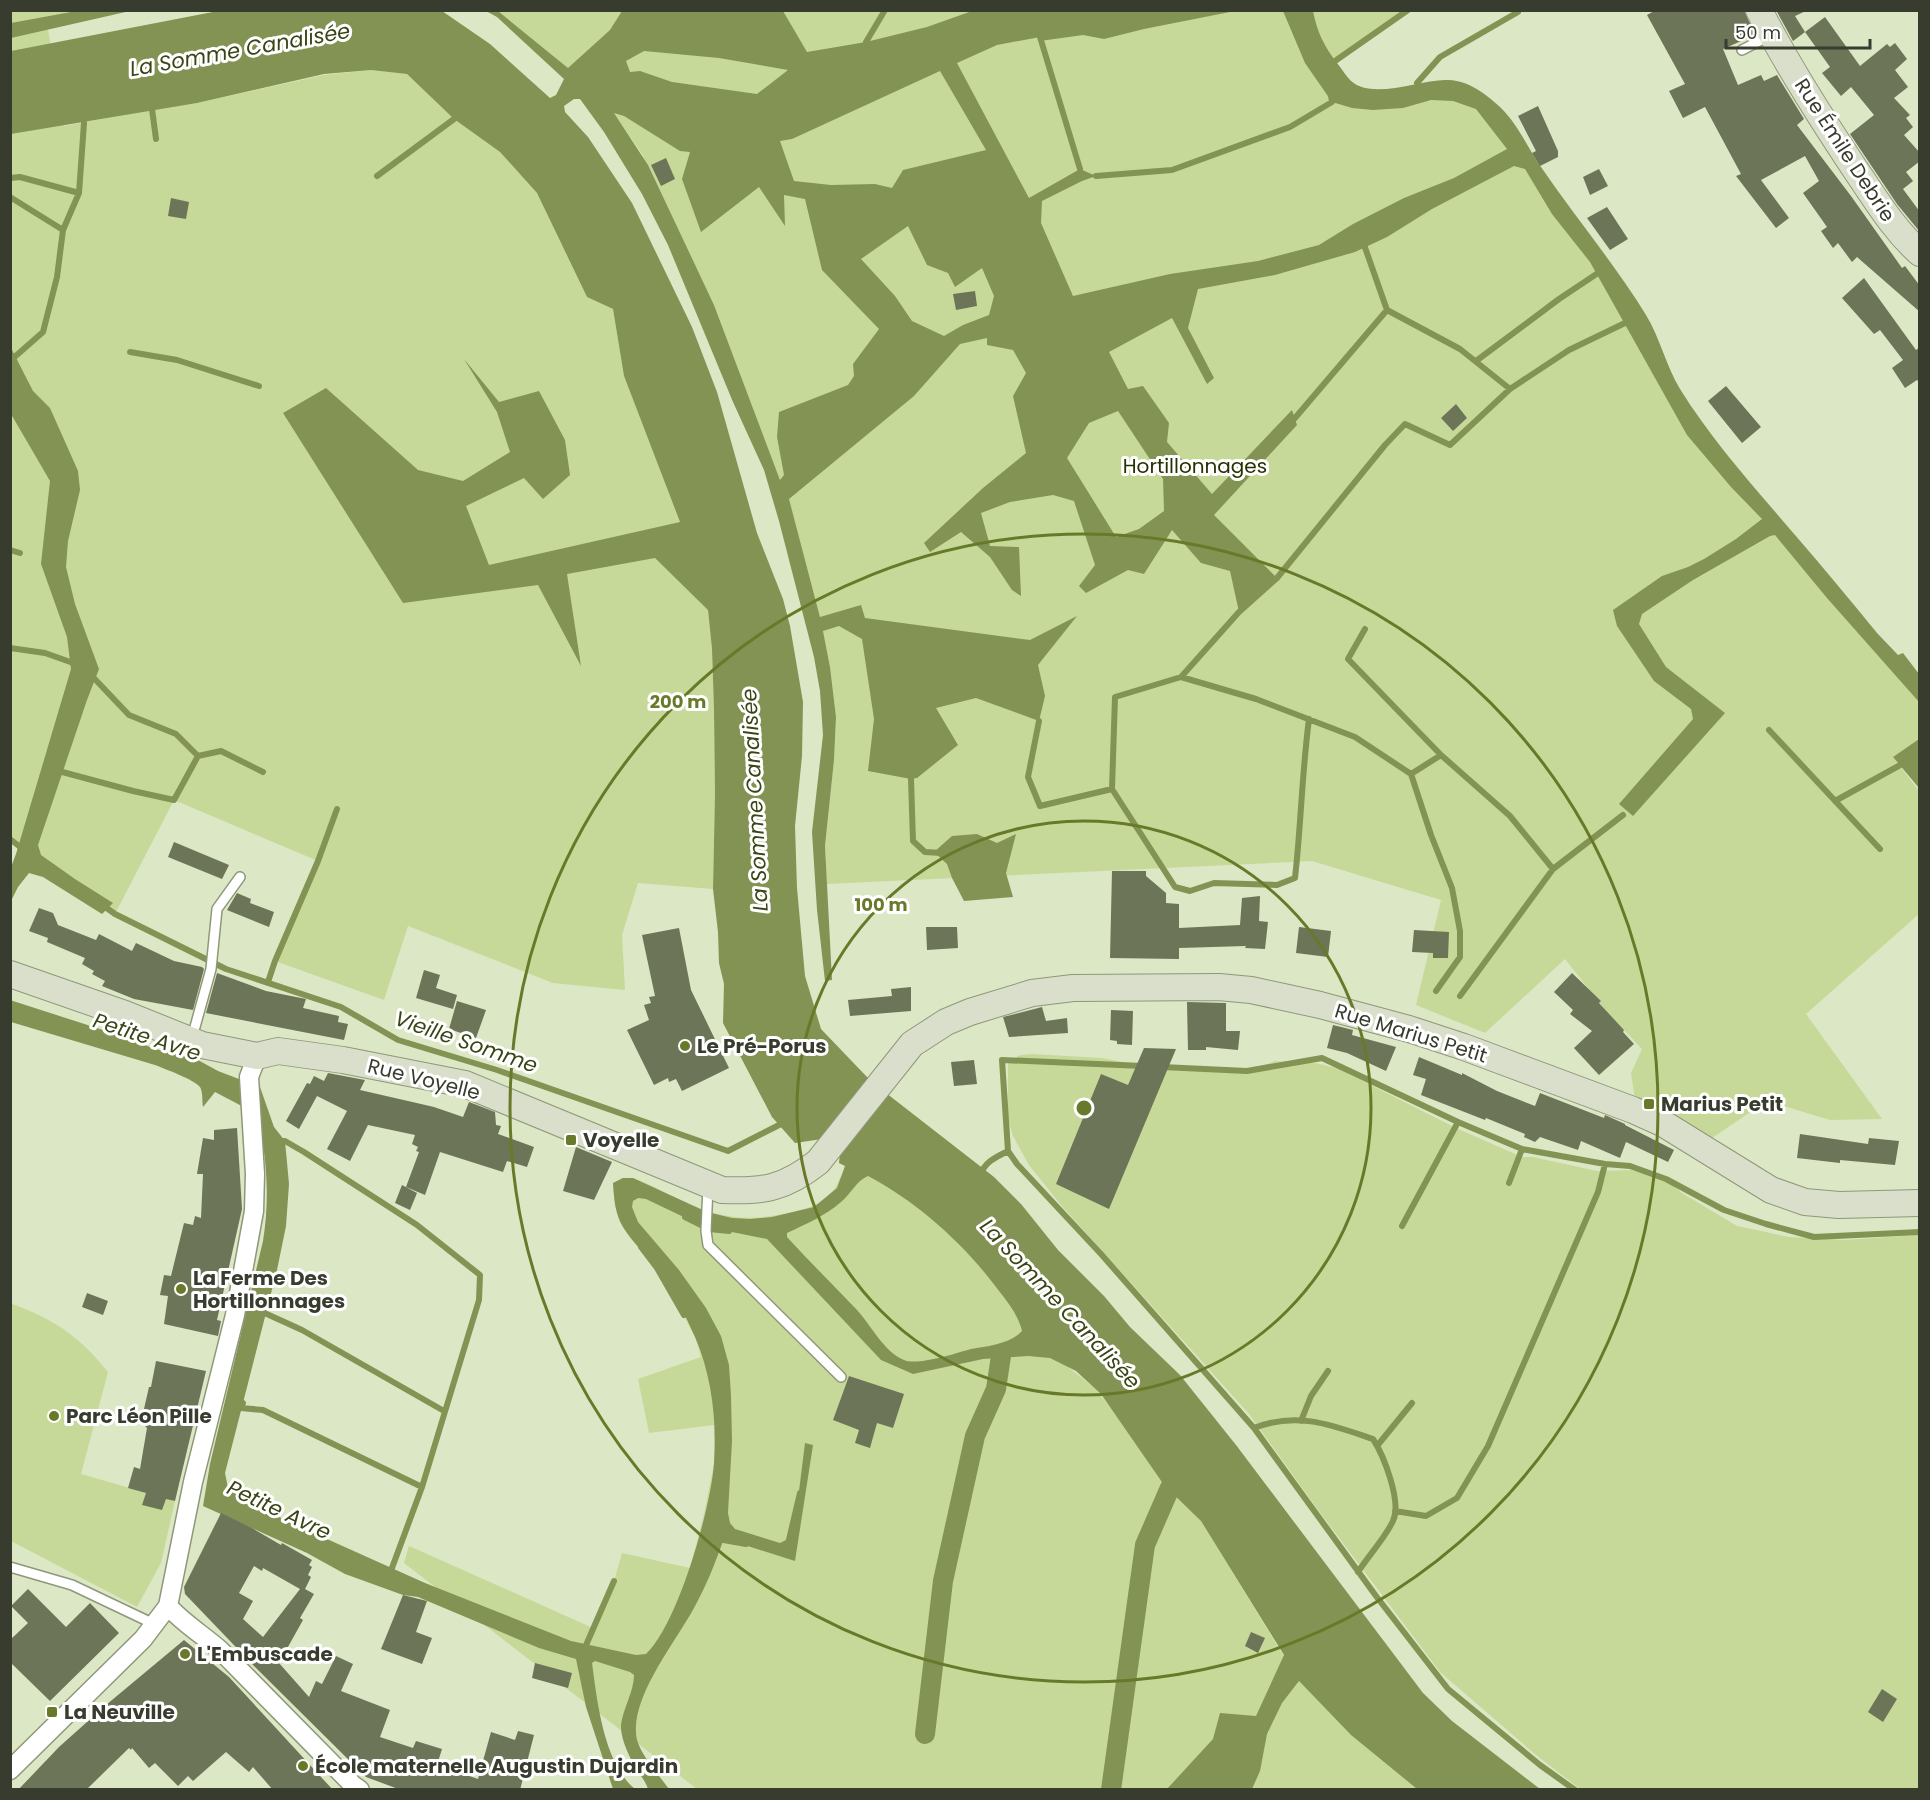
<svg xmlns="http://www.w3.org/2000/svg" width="1930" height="1800" font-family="Poppins,sans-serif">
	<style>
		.green { fill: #c7d999 }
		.water { fill: #829353; fill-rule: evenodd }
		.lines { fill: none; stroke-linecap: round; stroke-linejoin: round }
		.stream { stroke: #829353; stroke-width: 6 }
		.canal { stroke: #829353; stroke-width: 20 }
		.building { fill: #6c7557; fill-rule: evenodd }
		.lane-casing { stroke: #8e9879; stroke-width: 12 }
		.street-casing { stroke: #8e9879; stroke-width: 21 }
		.secondary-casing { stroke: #8e9879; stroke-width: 28 }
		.lane { stroke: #fff; stroke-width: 9 }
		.street { stroke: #fff; stroke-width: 18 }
		.secondary { stroke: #dadfcb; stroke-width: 26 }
		.ring { fill: none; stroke: #687a2a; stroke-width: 3 }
		.poi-dot { fill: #687a2a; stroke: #fff; stroke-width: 2 }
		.labels { text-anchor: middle; stroke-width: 6; stroke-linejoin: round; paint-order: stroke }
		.street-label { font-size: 20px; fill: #383c2f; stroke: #fff }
		.park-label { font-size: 20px; fill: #273100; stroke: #fff }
		.poi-label { font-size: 20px; font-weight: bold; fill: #383c2f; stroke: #fff; text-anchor: start }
		.water-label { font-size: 21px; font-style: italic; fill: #3a4515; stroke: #fff }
		.centre { fill: #687a2a; stroke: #fff; stroke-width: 3 }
		.ring-label { font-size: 18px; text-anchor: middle; font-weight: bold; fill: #687a2a; stroke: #fff; stroke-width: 6; stroke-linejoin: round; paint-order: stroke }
	</style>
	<rect width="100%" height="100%" fill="#dce7c5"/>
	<path class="green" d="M10,11H82L46,17L64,126L152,109L197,103L324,75L371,70L407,74L454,119L500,152L537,193L587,297L613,309L624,376L680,522L708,609L712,649L714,710L715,793L713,889L638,883L622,935L625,990L553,983L408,926L384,1000L275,961L318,861L174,800L115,914L28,854L11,835Z
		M498,11H1409L1329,61L1349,95L1475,88L1635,306L1679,408L1919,693V739L1893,757L1919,791V914L1806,1014L1882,1119L1830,1120L1767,1101L1706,1142L1635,1099L1631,1073L1642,1049L1607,1012L1565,959L1485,1033L1416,1005L1441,900L1312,861L827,884L825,846L834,760L836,717L830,667L820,617L789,500L780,480L714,305L642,154L613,112L568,68Z
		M1032,1054L1102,1058L1132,1064L1175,1067L1251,1070L1275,1061L1291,1062L1302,1060L1337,1068L1456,1128L1522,1157H1533L1597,1171L1631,1170L1664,1178L1682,1193L1737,1226L1789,1237L1844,1240L1919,1235V1789H1580L1536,1755L1440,1672L1321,1514L1249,1414L1061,1205L1029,1165L1013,1136L1008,1119V1062L1020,1055Z
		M868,1176C919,1203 965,1245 999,1291C1009,1304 1018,1315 1022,1331L1096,1389L1176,1494L1201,1521L1299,1681L1351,1735L1417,1789H697L404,1563L409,1546L593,1628L614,1581L622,1553L690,1568L704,1514L714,1464V1425L649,1433L638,1379L701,1357L696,1339L665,1280L623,1227L615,1206L613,1183L623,1178H633C648,1183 662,1191 675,1198C722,1220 751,1223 800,1210C819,1206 835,1195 840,1177Z
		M10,1303C55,1320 78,1335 108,1372L81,1474L175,1501L161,1563L137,1607L11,1541Z"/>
	<path class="water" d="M82,10L130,11L11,38V23Z
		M218,11H442L490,44L550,98L556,95L564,79L497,17L486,11H498L568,68L610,30L622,11H783L807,52L866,42L927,27L972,11H1235L1144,29L1104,39L1083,35L1040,41V37L997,45L957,63L1029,198L1080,169L1096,176L1082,181L1042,201L1041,223L1073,296L1170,274L1258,261L1319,245L1353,224L1404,198L1454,178L1507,149L1476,109L1453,101L1431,100L1403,108L1373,110L1352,108L1332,102L1305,63L1283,11H1313C1317,32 1324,46 1337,63C1342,69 1346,76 1351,81C1374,101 1422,78 1449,80C1469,81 1486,94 1500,107C1518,124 1527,147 1541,167C1575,217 1614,263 1646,315C1660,338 1666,366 1680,389C1713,442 1755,488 1795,535C1823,567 1850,600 1877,633L1898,655L1903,653L1919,674V702L1827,598L1775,535L1770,536L1693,580L1642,614L1639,624L1666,667L1725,713L1633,816L1619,804L1693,719L1691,709L1654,681L1617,626L1613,610L1662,576L1688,567L1704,559L1736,539L1762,519L1731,487L1687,435L1590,262L1552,214L1525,169L1514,166L1432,209L1387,237L1355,252L1275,275L1198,289L1188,328L1214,378L1207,384L1172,318L1109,352L1128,389L1143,386L1169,423L1167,442L1212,494L1292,410L1297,425L1214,515L1277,578L1239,612L1230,571L1201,563L1172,530L1144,574L1128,570L1086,593L1079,586L1095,565L1074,501L1053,495L1010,502L981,513L990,546L1019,547L1021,596L1012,590L990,557L961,532L930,552L924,543L983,488L1026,453L1013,396L1026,373L1013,350L987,345V338L960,344L914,396L789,499L820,617L861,605L865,618L1030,640L1077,616L1038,665L1045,696L1039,721L976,698L936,708L958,745L917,778L911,779L868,771L874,719L862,639L839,626L823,631L830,667L836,717L834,760L825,846L832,980L825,981L817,910L812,832L823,735L820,691L814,657L779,521L764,470L733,402L668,245L642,194L604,132L580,99H574L564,106L565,112L588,137L632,203L692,327L717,392L757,533L783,599L790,626L803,702L802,756L795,826L797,888L805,976L821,1029L866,1076L886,1093L994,1177L1021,1204L1058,1250L1104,1296L1130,1327L1180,1375L1236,1445L1423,1693L1452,1721L1540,1789H1417L1351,1735L1299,1681L1282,1703L1267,1734L1260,1771L1252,1789H1167L1213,1739L1220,1713L1256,1716L1284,1655L1201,1521L1164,1485L1101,1394L1076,1371L1050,1358L1028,1356L983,1359L913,1374L881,1360L767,1239L717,1229L692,1221L646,1199L638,1198L633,1201L632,1207L638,1222L679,1270L706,1308L721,1336L729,1365L731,1396L732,1441L728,1513L730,1523L735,1529L780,1543L790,1538L794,1531L805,1443L813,1445L795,1561L729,1540L723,1541C715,1564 706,1586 694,1608C675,1643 628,1700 637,1740C642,1757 659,1775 669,1789H648C646,1782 641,1776 636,1769C630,1758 620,1738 621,1725C623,1708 634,1692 634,1675L630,1672L595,1661L592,1663C597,1701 604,1764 635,1789H613L586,1707L576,1659L539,1648L418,1597L403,1595L345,1574L307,1553L203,1506L210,1464L263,1241C270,1198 267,1156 257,1114L215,1092L203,1107C202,1101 203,1092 200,1087C195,1080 165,1069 155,1065L11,1022L10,1000L134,1040L152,1048L198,1060L218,1071L260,1087L274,1127L285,1141L289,1184L286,1226L277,1270L225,1473L228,1488L244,1500L298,1526L425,1583L571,1641L636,1655L646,1654C678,1624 711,1508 714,1463C717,1422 712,1376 695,1337C686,1317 676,1295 663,1277C651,1259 634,1245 623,1227C615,1214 614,1198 613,1183L623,1178H633L707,1212L732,1218L750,1219L772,1217L814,1207L837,1188L845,1166L839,1163L840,1152L822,1139L795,1143L772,1117L723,1023L724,984L719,963L718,932L713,889L715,793L714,710L712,649L708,610L655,558L567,574L581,666L538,585L403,603L283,413L326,388L418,470L463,481L510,452L497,412L464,359L499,402L539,391L565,440L570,475L543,499L524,478L466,506L489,565L680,522L624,376L613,309L587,297L537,193L500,152L454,119L407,74L371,70L324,74L197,103L11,134V51ZM644,51L719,58L788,70L757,94L672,82L640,71L630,72L626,61ZM940,71L986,150L903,170L892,188L875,184L831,185L794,181L780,141L792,139ZM614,113L624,116L680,151L690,152L682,179L701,232L759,187L785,226L784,195L805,199L822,270L879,329L853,364L854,376L848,385L779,412L777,437L784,475L780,480L714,305L648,165ZM908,226L927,265L948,273L955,287L982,268L994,296L989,315L963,325L944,336L912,321L895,296L861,259ZM1118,411L1163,479L1164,511L1139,529L1116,537L1067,458L1089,423ZM868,1176C919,1203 965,1245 999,1291C1009,1304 1018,1315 1022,1331C1010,1344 988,1346 971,1349C957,1353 917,1366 904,1360C884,1352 871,1325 857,1310C834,1286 810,1262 787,1237V1233C806,1224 825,1216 841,1202C851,1194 856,1181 868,1176Z
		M10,346L33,391L50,408L78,471L80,490L68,541L66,567L75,604L99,669L87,700L38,845L41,855L75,879L113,903L102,914L43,877L29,873L18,887L11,901V867L16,854L71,669L67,637L41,564L50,481L11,414Z
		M1919,739V788L1893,757Z
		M977,834L997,843L1016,834L1006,873L1013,897L964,901L952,878L947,864L934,852L952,836Z"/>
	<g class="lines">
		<path class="stream" d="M1040,37L1080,169
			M866,42L885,10
			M1335,61L1408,10
			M1417,83L1440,57L1518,12
			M152,109L156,139
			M377,176L454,119
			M1096,176L1172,170L1290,127L1332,102L1331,95
			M10,178L20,177L79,193
			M10,197L63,230
			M1362,239L1387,310L1460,349L1510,389
			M130,352L177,360L259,386
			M10,361L43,332L57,277L63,230L79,193L84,123
			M1476,361L1559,299L1598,273
			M1295,418L1387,310
			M10,550L20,553
			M1365,629L1348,659L1441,755
			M10,648L45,653L76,664
			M1181,677L1239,612L1277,578L1385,445L1405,424L1450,445L1510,389L1569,350L1625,323L1632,322
			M1039,721L1028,777L1040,806L1112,789L1175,887L1190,891L1214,883L1277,885L1295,878C1301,825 1302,772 1309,719
			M1769,730L1880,849
			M198,756L221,751L263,772
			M55,770L133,791L174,800L198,756L176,734L129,715L91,675
			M1411,774L1431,835L1452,888L1460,931V957L1436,991
			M911,779L913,841L925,852L942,853
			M1112,789L1115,697L1181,677L1256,699L1355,737L1411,774L1441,755L1510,816L1553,869
			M1835,801L1902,764
			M10,839L24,850
			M101,904L115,914L226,969L341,1007L398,1040L497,1070L728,1151L785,1122
			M268,982L275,961L318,861L337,809
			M1460,996L1553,869L1623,815
			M1162,1067L1247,1071L1322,1058L1458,1122L1522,1149L1605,1164L1630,1166L1666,1179L1724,1210L1766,1224L1814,1237L1920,1232
			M277,1142L285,1141L304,1152L417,1225L480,1275L479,1300L422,1487L389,1576
			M1008,1151L1017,1164L1101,1254L1254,1428L1376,1596L1448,1689L1540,1765L1575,1790
			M981,1174C985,1161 997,1157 1008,1151L1002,1060L1143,1066
			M1509,1183L1522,1149
			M685,1217L709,1229L729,1231
			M1402,1226L1458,1122
			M641,1247L657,1268L684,1315
			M258,1310L302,1330L444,1411
			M238,1399L243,1403L241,1408L263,1410L422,1487
			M1301,1421L1311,1396L1328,1371
			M1254,1428C1297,1411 1332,1425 1373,1439C1384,1456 1402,1502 1393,1521C1385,1538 1369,1555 1358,1572
			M1377,1446L1412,1403
			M1395,1511L1426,1516L1457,1498L1488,1446L1598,1192L1605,1164
			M718,1539L746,1544
			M788,1544L800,1493
			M583,1652L614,1581"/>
		<path class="canal" d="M925,1734L943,1581L975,1436L996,1389L1001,1356
			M1111,1790L1145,1545L1169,1490L1181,1467"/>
	</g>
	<path class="building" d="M1656,10H1744L1755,35L1723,49L1738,85L1761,75L1764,81L1777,75L1804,119L1797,125L1851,196L1902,268L1905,266L1920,286V312L1857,257L1852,262L1838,243L1833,248L1821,231L1827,227L1803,193L1819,181L1805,156L1761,180L1789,218L1776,228L1736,176L1741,174L1705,107L1683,118L1669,91L1685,84L1647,15Z
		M1776,10H1808L1795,16L1805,32L1793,41Z
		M1825,17L1860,66L1887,44L1890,47L1895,43L1907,59L1895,70L1908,87L1894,98L1910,115L1906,118L1913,127L1904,135L1920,153V161L1906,172L1913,181L1903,189L1920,212V232L1897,204L1850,134L1874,115L1851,87L1841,96L1822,73L1830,67L1805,32Z
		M1538,106L1558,151V157L1540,166L1532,153L1536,151L1518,116Z
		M666,158L675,179L661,186L651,165Z
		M1599,169L1608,186L1590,195L1583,177Z
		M171,198L189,202L186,219L168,216Z
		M1607,207L1628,239L1610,250L1587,218Z
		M1864,278L1916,350L1920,347V383L1917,380L1905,388L1892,368L1903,360L1880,330L1874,334L1842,298Z
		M975,291L977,306L956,310L953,294Z
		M1726,386L1761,427L1742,443L1708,401Z
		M1456,404L1467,418L1453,431L1441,418Z
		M174,842L229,865L222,879L168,857Z
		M1112,871H1146V876L1166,893V903L1179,904V928L1240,925L1242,898L1260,896L1259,921L1268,922L1265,949L1245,948L1246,946L1179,948V959L1110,958Z
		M237,893L251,899L250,903L274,912L269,927L227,910Z
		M39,908L53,913L58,925L96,940L99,934L132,951L136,943L174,961L202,967L204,969L193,1010L134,999L102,986L105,981L92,974L94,971L82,964L85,958L47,942L48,938L29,931Z
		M926,927H957L958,948L927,950Z
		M1299,927L1331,931L1328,957L1296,953Z
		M679,928L691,990L729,1068L682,1091L676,1079L669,1082L668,1078L654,1085L627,1030L649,1020L644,1005L651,1003L649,997L655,996L642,935Z
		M1414,930L1449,932L1448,958H1433V953L1412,952Z
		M424,970L440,975L436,988L457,995L453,1009L416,998Z
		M217,973L266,991L306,999L303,1008L339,1016L338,1022L348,1024L344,1040L206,1013Z
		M1572,973L1601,1001L1599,1003L1624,1030L1623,1032L1634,1044L1599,1075L1574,1048L1592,1031L1570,1014L1573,1010L1554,992Z
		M911,987V1011L850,1016L848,1000L892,996L891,989Z
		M457,1001L486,1010L476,1038L449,1029Z
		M1187,1002L1226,1003V1031H1240L1238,1050L1206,1047V1050H1188Z
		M1042,1007L1046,1021L1067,1018L1068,1033L1009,1037L1003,1017Z
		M1111,1010L1133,1011L1132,1045L1117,1044V1041L1110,1040Z
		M1333,1025L1353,1030L1352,1035L1396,1047L1386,1071L1347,1053L1327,1048Z
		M1144,1048L1176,1049L1109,1209L1056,1184L1101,1074L1128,1085Z
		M1419,1057L1462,1075V1073L1497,1091L1535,1106L1540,1093L1604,1118L1605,1115L1625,1124V1125L1674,1150L1668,1162L1626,1142L1620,1158L1581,1141L1578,1150L1540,1137L1535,1142L1524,1137L1525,1134L1486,1118L1485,1120L1421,1095L1426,1079L1413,1075Z
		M974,1060L977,1084L954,1086L951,1062Z
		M328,1073L365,1080L360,1090L434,1107L463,1117L469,1102L495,1112L496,1125L501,1126L498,1134L534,1147L527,1167L507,1161L503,1172L440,1152L425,1195L406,1187L419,1152L416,1151L418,1147L412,1144L415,1135L368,1125L350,1161L327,1149L347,1111L317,1096L299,1129L286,1121L307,1083L310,1084L314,1076L324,1081Z
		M237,1128L242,1209L217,1320L221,1321L218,1336L164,1324L168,1296L160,1295L164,1275L171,1276L184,1223L193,1225L195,1216L201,1218L203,1174H197L203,1138L214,1140V1130Z
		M1800,1134L1868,1144L1869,1138L1899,1141L1895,1165L1840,1160V1163L1797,1158Z
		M576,1147L612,1162L594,1200L563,1191Z
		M402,1185L417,1193L410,1210L395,1203Z
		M87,1293L108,1301L103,1315L82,1307Z
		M156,1361L206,1371L175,1501L166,1499L162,1510L142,1505L146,1493L128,1488L134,1467L140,1469L147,1428L141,1422L149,1387H151Z
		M849,1376L904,1394L893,1428L877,1423L870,1448L855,1443L859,1430L833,1420Z
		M221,1513L252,1528L281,1545L282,1543L312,1560L309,1565L312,1567L308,1575L311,1577L305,1589L314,1594L300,1618L303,1620L279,1663L309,1697L316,1681L322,1684L336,1656L353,1664L341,1691L390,1710L380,1737L413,1748L416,1741L442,1749L437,1765L478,1779L491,1732L515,1740L518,1731L534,1735L520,1790H401L366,1777L254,1666L185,1594L184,1587ZM254,1566L262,1571L263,1568L300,1589L263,1637L243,1619L253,1601L239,1593Z
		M28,1589L66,1627L90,1603L119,1633L50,1701L10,1662V1640L28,1623L11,1606Z
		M403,1595L427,1601L416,1632L432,1638L422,1664L381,1649Z
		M1251,1632L1265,1638L1258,1653L1245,1646Z
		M184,1640L229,1677L333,1790H273L253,1767L249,1772L226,1752L193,1781L188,1776L178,1786L155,1763L149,1768L132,1748L131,1750L129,1748L86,1790H18L59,1747L106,1705Z
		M535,1663L572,1673L568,1688L532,1678Z
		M1882,1689L1897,1699L1883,1722L1868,1712Z"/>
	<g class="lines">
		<g class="lane-casing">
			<path id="lane" d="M1742,50L1769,36
				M195,1027L211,969L217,909L240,877
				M708,1187L706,1231L708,1245L841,1377
				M10,1567L72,1585L154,1624"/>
		</g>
		<g class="street-casing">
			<path id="street" d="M168,1606C183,1623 203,1635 220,1650L353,1785L360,1790
				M10,1770L143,1639L168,1606L193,1482L235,1315L254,1211L255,1174L249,1077L257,1056"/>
		</g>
		<g class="secondary-casing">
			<path id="secondary" d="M1759,10C1787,65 1821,118 1855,169C1875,198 1893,229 1920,253
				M10,974L125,1014L202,1045L257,1056L278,1051L343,1060L465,1084L722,1190C764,1192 785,1188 818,1162L912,1044L946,1022L970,1012L1032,993L1073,988L1219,987L1251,990L1320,1005L1409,1029L1464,1047L1633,1110L1664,1124L1771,1190L1805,1202L1839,1205L1920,1203"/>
		</g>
		<use href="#lane" class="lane"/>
		<use href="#street" class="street"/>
		<use href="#secondary" class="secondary"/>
	</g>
	<g class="ring">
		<circle cx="1084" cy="1108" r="287"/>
		<circle cx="1084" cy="1108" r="574"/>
	</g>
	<g class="poi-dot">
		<circle cx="685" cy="1046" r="6"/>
		<rect x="1643" y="1098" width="12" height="12" rx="3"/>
		<rect x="565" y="1134" width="12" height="12" rx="3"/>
		<circle cx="181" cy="1289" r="6"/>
		<circle cx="54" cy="1416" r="6"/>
		<circle cx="185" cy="1654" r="6"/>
		<rect x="46" y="1706" width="12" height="12" rx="3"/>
		<circle cx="303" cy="1766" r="6"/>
	</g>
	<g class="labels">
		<g class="street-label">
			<text transform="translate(1845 150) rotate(57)" y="7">Rue Émile Debrie</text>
			<text transform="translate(1411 1033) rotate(17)" y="7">Rue Marius Petit</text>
			<text transform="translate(424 1079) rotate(14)" y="7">Rue Voyelle</text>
		</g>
		<g class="park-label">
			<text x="1195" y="473">Hortillonnages</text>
		</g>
		<g class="poi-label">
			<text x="697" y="1053">Le Pré-Porus</text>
			<text x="1661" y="1111">Marius Petit</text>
			<text x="583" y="1147">Voyelle</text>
			<text x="193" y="1285">La Ferme Des<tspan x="193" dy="23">Hortillonnages</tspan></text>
			<text x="66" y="1423">Parc Léon Pille</text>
			<text x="197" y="1661">L'Embuscade</text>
			<text x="64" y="1719">La Neuville</text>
			<text x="315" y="1773">École maternelle Augustin Dujardin</text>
		</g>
		<g class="water-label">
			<text transform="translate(240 50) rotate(-10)" y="7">La Somme Canalisée</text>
			<text transform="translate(755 800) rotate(-93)" y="7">La Somme Canalisée</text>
			<text transform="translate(147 1037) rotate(18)" y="7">Petite Avre</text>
			<text transform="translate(466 1042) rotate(19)" y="7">Vieille Somme</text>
			<text transform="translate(1060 1304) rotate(47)" y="7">La Somme Canalisée</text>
			<text transform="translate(279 1510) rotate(25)" y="7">Petite Avre</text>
		</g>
	</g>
	<circle cx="1084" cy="1108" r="9" class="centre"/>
	<g class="ring-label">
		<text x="678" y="708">200 m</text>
		<text x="881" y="911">100 m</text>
	</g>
	<rect width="1930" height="1800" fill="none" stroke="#383c2f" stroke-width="24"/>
	<path d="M1726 39v9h144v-9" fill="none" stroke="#383c2f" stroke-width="3"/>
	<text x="1735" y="39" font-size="18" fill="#383c2f" stroke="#ffffff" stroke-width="4.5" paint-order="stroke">50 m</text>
</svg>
